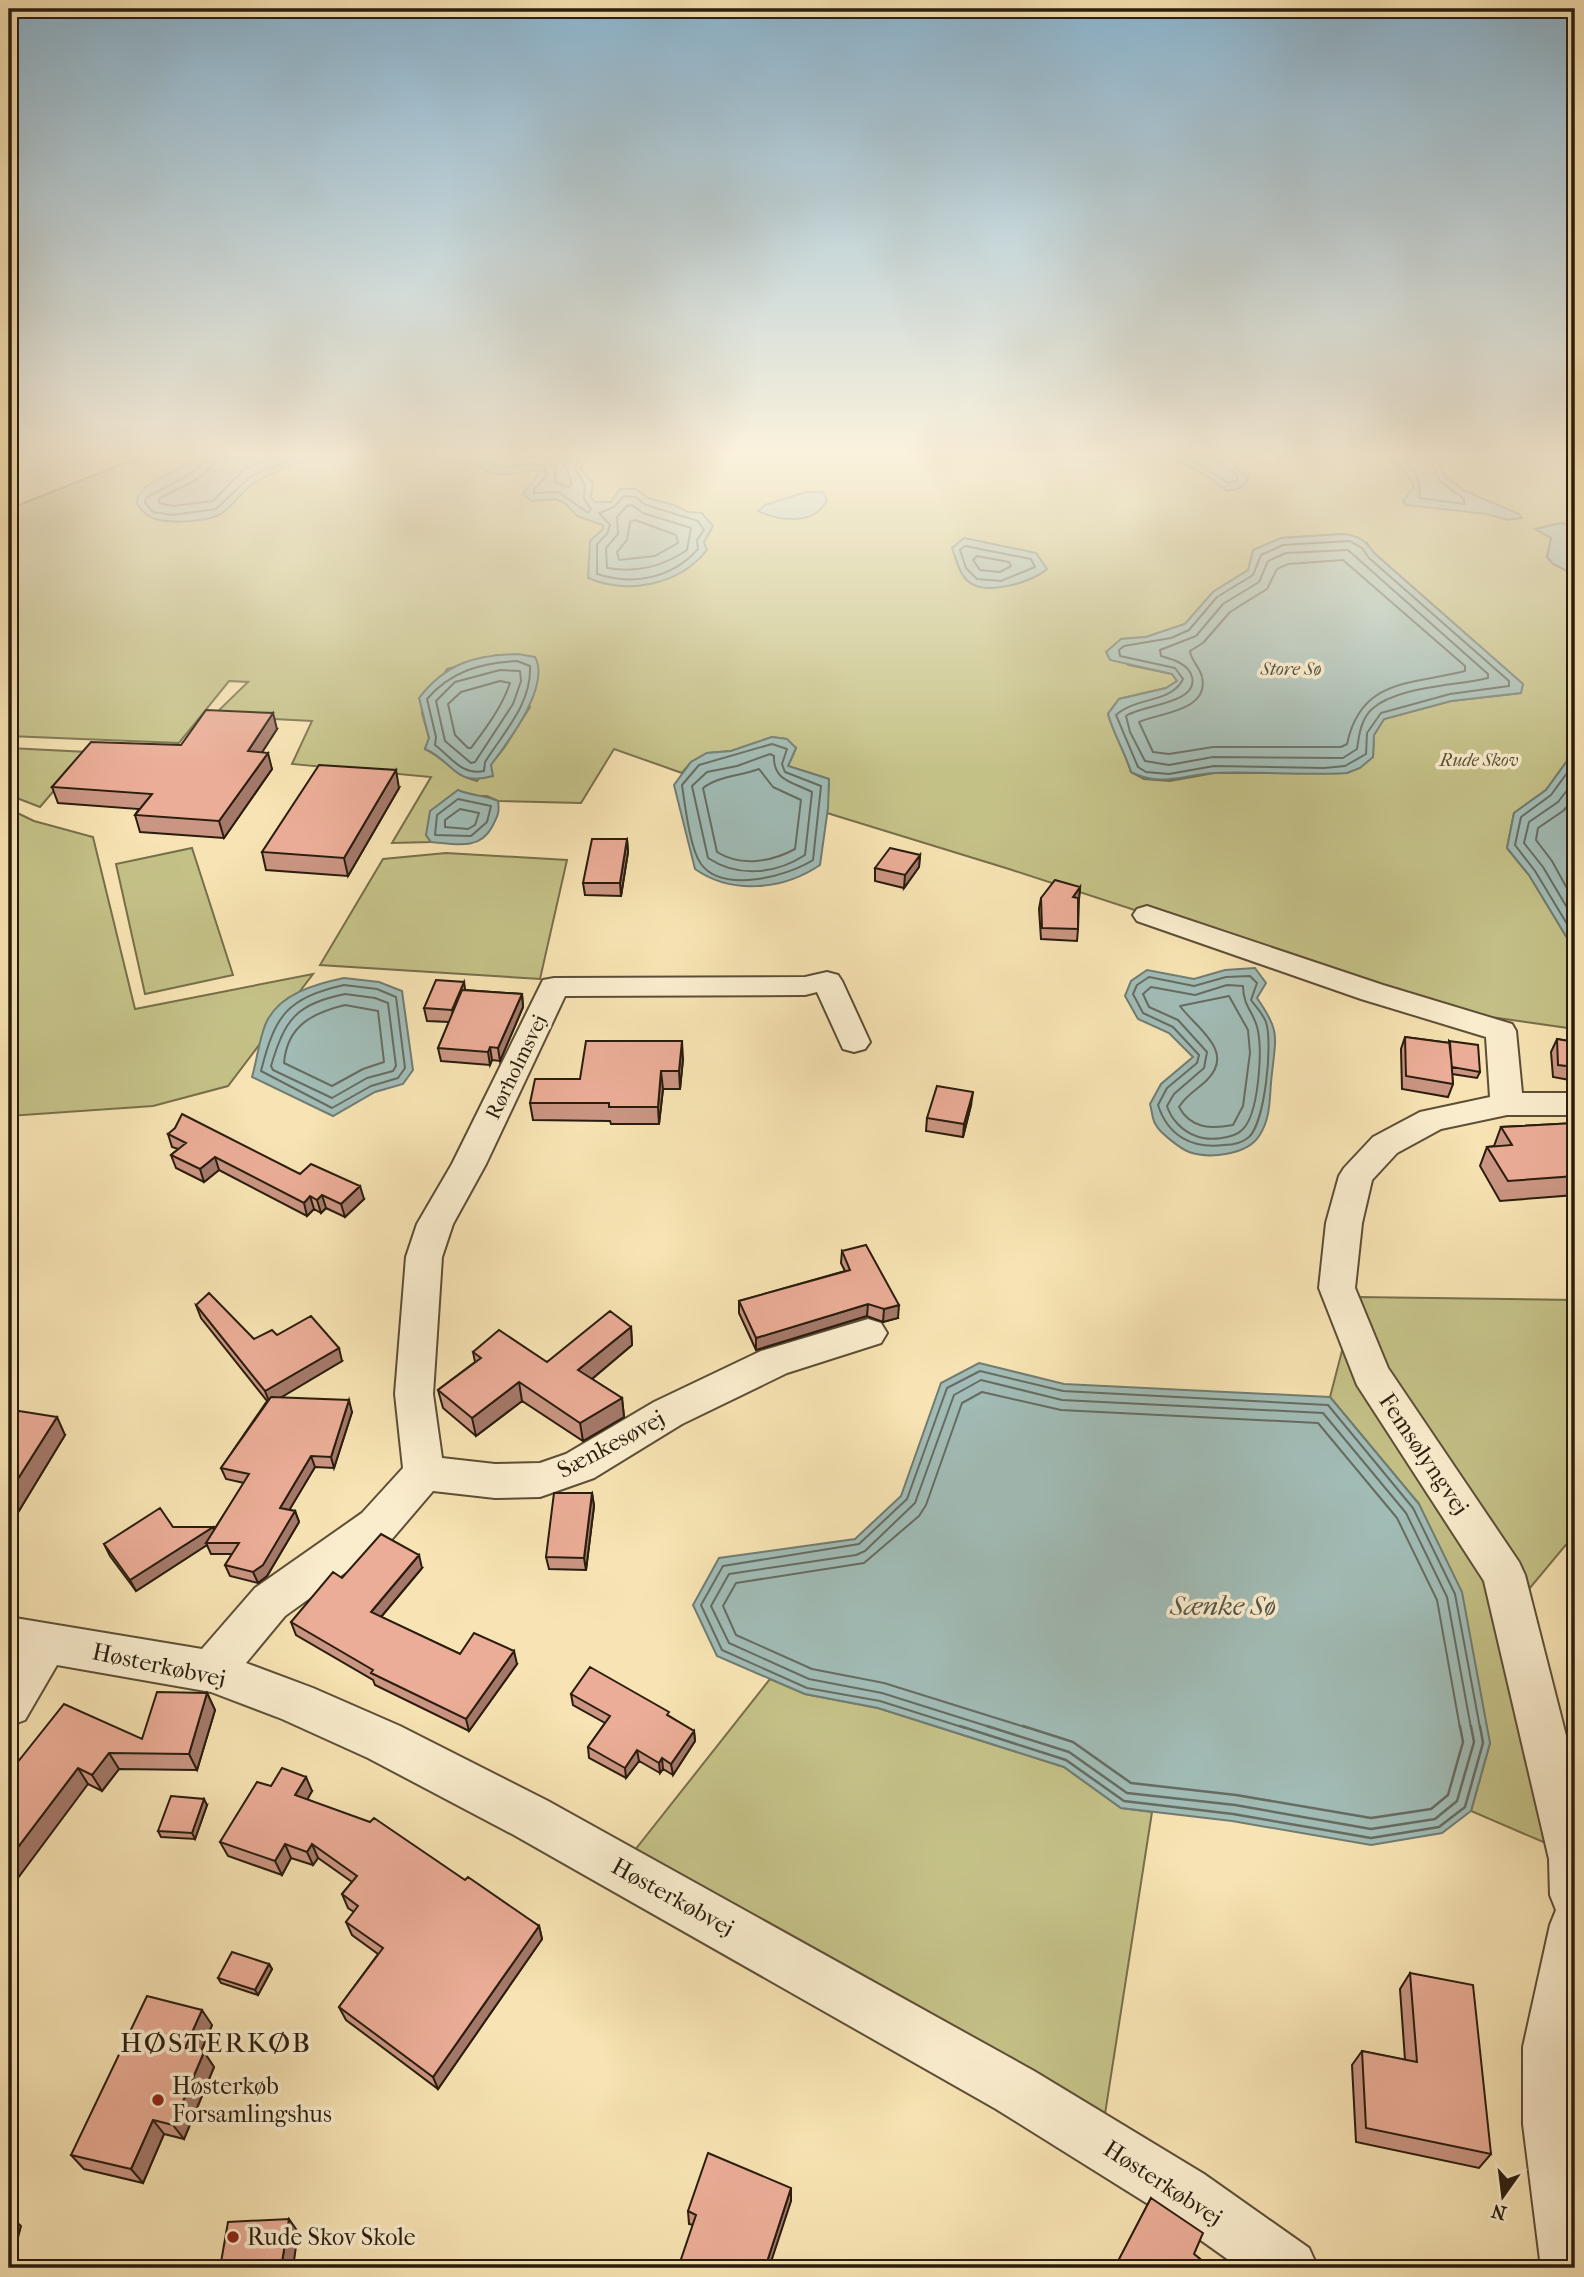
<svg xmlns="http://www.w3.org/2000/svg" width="1584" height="2277" font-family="'IM FELL French Canon',serif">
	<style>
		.green { fill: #c4c187; stroke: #776f4a; stroke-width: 2; fill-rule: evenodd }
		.water { fill: #a1bcb6; stroke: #717c73; stroke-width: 2 }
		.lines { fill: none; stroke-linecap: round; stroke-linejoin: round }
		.shore-far1 { stroke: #666c62; stroke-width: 2 }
		.shore { stroke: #666c62; stroke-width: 2.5 }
		.minor-casing { stroke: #5d4e37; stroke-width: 4 }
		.minor { fill: #faedce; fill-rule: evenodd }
		.wall { fill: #ca9582; stroke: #2a1d0e; stroke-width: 2 }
		.shaded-wall { fill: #a4796a; stroke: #2a1d0e; stroke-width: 2 }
		.building { fill: #ebad97; stroke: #2a1d0e; stroke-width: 2 }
		.poi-dot { fill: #8f2418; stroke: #faedce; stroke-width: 2.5 }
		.labels { text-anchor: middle; stroke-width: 7; stroke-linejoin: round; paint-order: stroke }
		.far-park-label { font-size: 18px; font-style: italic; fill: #584e32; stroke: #faedce }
		.far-water-label { font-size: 19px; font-style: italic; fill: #545549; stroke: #faedce }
		.street-label { font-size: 21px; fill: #2a1d0e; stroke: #faedce }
		.near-street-label { font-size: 24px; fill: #2a1d0e; stroke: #faedce }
		.near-poi-label { font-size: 24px; fill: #2a1d0e; stroke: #faedce; text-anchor: start }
		.near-water-label { font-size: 28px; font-style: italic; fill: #545549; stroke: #faedce }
		.near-quarter-label { font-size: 28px; letter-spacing: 2px; fill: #2a1d0e; stroke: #faedce }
	</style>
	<rect width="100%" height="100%" fill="#f7e3b3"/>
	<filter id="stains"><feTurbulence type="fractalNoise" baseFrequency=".00286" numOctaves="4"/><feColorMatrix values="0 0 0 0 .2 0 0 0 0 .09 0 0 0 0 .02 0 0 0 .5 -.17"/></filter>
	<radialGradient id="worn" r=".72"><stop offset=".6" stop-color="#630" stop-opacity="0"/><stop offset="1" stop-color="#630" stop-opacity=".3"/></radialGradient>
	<path class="green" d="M155,451H1575V750L1546,790L1514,813L1507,848L1529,875L1575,951V1029L1441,1010L1009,869L827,813L829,779L788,766L796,748L786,739L772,737L731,751L707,753L691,762L682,773L614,749L581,803L498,801L487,796H472L426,835L431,842L392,843L431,777L292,764L312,721L213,716L248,682L229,681L179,743L9,736V509ZM1343,534L1367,543L1374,553L1523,684L1520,693L1451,701L1384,719L1374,735L1373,757L1347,773H1214L1170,781L1144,779L1131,772C1125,752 1114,735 1108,714L1119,699L1166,688L1177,681L1172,674L1128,665L1121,639L1146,637L1185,624L1213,592L1248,570L1281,538ZM497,655L530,707L504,748L477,781C455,776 445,758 425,749L429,738L422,713L447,669Z
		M9,748L87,752L40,807L9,795Z
		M9,809L34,821L93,837L135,1009L313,974L228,1086L153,1106L9,1116Z
		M192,848L233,975L145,994L116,864Z
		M446,853L567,860L540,979L320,965L383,859Z
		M1356,1297L1575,1300V1534L1529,1589L1511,1659L1555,1847L1471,1811L1490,1743L1419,1504L1330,1397Z
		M770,1679L805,1694L878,1708L1064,1767L1121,1808L1152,1812L1105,2114L635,1850Z"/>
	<path class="water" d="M205,451H332C307,462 281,467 257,481C242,489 236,504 222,513C208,523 157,526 145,513C139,508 134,503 139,495C151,476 187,471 205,451Z
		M496,451H590L580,468L593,483L591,497L595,502H611L620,489H636L648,498L674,505L688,512L702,513L713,526L704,542L707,550C679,585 629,595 588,578L590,541L603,529V525L577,516L566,504L556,499L532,501L523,494L542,470C514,469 496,486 473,460L477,456Z
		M1071,451H1214L1231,460L1236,468L1248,476C1248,487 1236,490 1227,491C1204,473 1175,454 1144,454C1119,454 1094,470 1070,457Z
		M1356,451H1433L1445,476L1465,491L1519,514L1522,518L1508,520L1487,514L1406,505L1403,502L1414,486C1404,464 1381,453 1356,451Z
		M806,492H823L827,500C815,526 780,521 758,511L765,505Z
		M1561,523L1575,526V575L1553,564L1547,557L1551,538L1535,529Z
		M1343,534C1358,535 1366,541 1374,553L1523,684L1521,693L1451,701L1384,719L1374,735L1373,757L1360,768L1347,773C1303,776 1260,771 1216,773C1185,774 1161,788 1131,772C1125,752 1114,735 1108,714L1119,699L1166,688L1177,681L1172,674L1110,660L1106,652L1121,639L1146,637L1185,624L1213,592L1248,570L1253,550L1281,538Z
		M964,538L1036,553L1047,569C1033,582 986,596 969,582C959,574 956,559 952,548Z
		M518,654L535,657C551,686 508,742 491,765L493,776C453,787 455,762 425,749L429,738L419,698C446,663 475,655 518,654Z
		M772,737L787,739L796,748L788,766L829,779L828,808L820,865C783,890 732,895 695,869L674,785L691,762L707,753L731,751Z
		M1575,750V951L1529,875L1507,848L1514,813L1546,790Z
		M458,790C472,796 485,795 498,801C500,813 497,817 492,827C479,851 455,844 431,842L426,835L430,811Z
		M1255,968L1266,983L1257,998C1280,1031 1276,1035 1272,1073C1269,1095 1272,1117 1259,1136C1247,1155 1209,1159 1189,1152C1181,1149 1160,1133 1156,1125C1152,1120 1152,1110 1150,1104L1161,1084L1193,1057L1169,1033L1138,1019L1125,996L1131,981L1147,970L1194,979L1225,970Z
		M344,978L379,982L402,991L413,1070L403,1084L375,1092L333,1116L252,1077C257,1060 259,1039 266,1023C279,994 315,984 344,978Z
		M979,1363L1064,1384L1330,1397L1419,1504L1462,1592L1490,1743L1471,1811L1442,1833L1371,1845L1232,1821L1121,1808L1064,1767L878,1708L805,1694L717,1656L693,1605L719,1558L855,1539L901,1496L941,1383Z"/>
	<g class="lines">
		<path class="shore-far1" d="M210,451C200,476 167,484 146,498L145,503L153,512L172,515L216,509L251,476L312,451
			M218,451C212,480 181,485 159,499V503L173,506L213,501L244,469L285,451
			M491,451L488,462L503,467L528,464L543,465L547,475L534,489V493L558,492L588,513L591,509L584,499L585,485L574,468L582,451
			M500,451L503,460L523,455L547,457L555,467V482L568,487L572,483L565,466L572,451
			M1169,451L1194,461L1228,483L1237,481L1238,477L1226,465L1212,458L1210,451
			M1386,451C1407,464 1423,471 1419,498L1464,504V499L1439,480L1428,451
			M624,496L635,497L646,505L698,521L704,530L697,540L698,549C672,578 634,586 597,574V544L607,534L610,525L599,513L614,507Z
			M632,505L643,513L691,528L687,550C662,567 637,573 607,568L606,548L618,534L617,517L627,506Z
			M635,520L676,535L678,543L655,556L619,560L617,552L627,540L630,522Z
			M1350,541L1362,548L1369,558L1509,681V686L1450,694L1381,713L1367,733L1366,754L1345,766L1324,768L1214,766L1169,774L1146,772L1138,767L1116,715C1135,697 1172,703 1183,679L1175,668L1120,656L1119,650L1124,646L1171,638L1189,630L1217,597L1253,575L1261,555L1283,545Z
			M965,546L1031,559L1035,567L1001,581L977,579L966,568L960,550Z
			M1348,550L1488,674V678C1456,686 1397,686 1372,709C1361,719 1359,735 1357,749L1343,758L1213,757L1169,765L1145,761L1130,732L1126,716C1141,705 1199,704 1192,677C1189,664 1172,659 1161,656L1160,650L1196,636L1223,604L1259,582L1268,561L1286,553Z
			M977,556L1009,562L1011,566L1000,572L980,570L973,560Z
			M1343,560L1465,666V671C1411,685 1361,678 1347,744L1341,747H1213L1169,754L1153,752L1139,722C1159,713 1210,711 1202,677C1200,667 1191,661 1190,651L1203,643L1230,612L1267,589L1277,569L1288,564Z
			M517,661L530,666C532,703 504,732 485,762L484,771C462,776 451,757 435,745L436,737L427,699C451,671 481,663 517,661Z
			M500,670L520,671L521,681L513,704L475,762L471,763L445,741L436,701L455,682Z
			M500,681L510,683C502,707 486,728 471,748H468L455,735L448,704L461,692Z
			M772,744L787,749L782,764L785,772L821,786L813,860C788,876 723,894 701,864C690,849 685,805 682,785L699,765Z
			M770,754L774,756C773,781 793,782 812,792L805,855C776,874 738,878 708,858L692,786L707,772L737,766Z
			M1575,762L1551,795L1521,817L1515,845L1535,871L1575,937
			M759,769L773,787L801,800L795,849C771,862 741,867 717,852L703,788C719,776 740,776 759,769Z
			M1575,780L1558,802L1529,822L1524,843L1543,867L1575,921
			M1575,798L1563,811L1538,828L1536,840L1552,861L1575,903
			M458,799L491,806L487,822L471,836L435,835L437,815Z
			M460,809L479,813L475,825L468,829L445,827V820Z
			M1250,976L1257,983L1251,1000C1256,1007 1263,1014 1266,1022C1273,1043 1265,1122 1249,1137C1242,1143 1233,1145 1224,1145C1192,1149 1168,1136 1158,1105L1167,1088L1197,1063L1199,1055L1173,1027L1143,1013L1133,994L1137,985L1149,977L1194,986L1226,977Z
			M344,985L377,989L396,997L405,1068L398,1078L371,1086L332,1108L261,1071C275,1015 287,998 344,985Z
			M1227,985L1243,986C1243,1007 1255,1013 1258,1031C1262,1052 1259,1115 1242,1130C1233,1139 1208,1141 1196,1136C1182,1131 1171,1119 1167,1106L1174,1094L1204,1068L1207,1052L1178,1020L1149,1007L1143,994L1151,987L1195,995Z
			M345,994L375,998L388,1003L396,1066L393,1071L367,1078L332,1098L273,1070L271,1066C285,1019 296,1004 345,994Z
			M1229,996L1248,1030L1250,1053L1243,1106L1233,1125C1211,1129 1191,1129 1179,1107C1186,1095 1198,1089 1207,1080C1236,1051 1196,1028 1180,1006Z
			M345,1005L378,1011L384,1062L363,1069L332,1086L284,1063C287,1026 312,1013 345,1005Z
			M965,1728L880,1701L807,1688L722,1650L701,1605L723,1566L859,1544L907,1499L947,1388L980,1371L1063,1391L1328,1405L1413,1508L1455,1594L1480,1728
			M993,1728L882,1693L809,1679L729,1643L711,1606L729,1574L856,1555L865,1551L915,1503L954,1395L981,1380L1062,1400L1323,1413L1406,1513L1447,1597L1471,1728
			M1028,1728L884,1683L812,1669L736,1635L723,1606L736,1583L864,1563L919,1516L926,1505L962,1403L982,1392L1061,1410L1318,1423L1397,1518L1437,1600L1460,1728"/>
		<path class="shore" d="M960,1726L1066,1760L1124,1801L1233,1814L1371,1838L1439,1827L1465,1807L1483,1743L1480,1726
			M987,1726L1069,1752L1127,1793L1235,1805L1371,1829L1435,1819L1457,1801L1474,1742L1471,1726
			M1023,1726L1073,1742L1131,1783L1236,1795L1371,1818L1431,1809L1448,1795L1463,1742L1460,1726"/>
		<g class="minor-casing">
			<path id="minor" d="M1147,906L1383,985L1512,1024L1516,1031L1522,1093H1575V1115H1507L1441,1129L1397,1153L1372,1180L1362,1223L1355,1288L1388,1368L1519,1562L1525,1575L1575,1771V2268H1541L1523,2124V2047L1550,1925L1556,1910L1550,1895L1549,1859L1484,1581L1357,1385L1319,1288L1326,1223L1339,1176L1344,1168L1373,1137L1420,1112L1490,1097L1486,1037L1361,999L1137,921L1133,915L1137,909Z
				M827,972L838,975L842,981L870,1042L865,1049L854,1052L843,1049L817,992L805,995L565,996L486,1164L453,1224L442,1257L433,1394L442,1458L495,1464L540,1463L566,1454L654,1402L761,1351L868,1319L881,1323L887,1333L881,1343L787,1373L682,1424L594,1478L540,1497L495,1498L433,1491L392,1539L285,1616L246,1663L313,1688L400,1726L548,1801L1034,2071L1204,2174L1309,2248L1318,2268H1240L1164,2214L996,2109L514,1835L368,1758L282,1719L211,1692L57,1665L25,1720L9,1726V1664L13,1658L9,1657V1617L202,1649L255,1588L362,1513L403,1468L395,1394L406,1257L417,1224L452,1164L543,980L554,978L805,977Z"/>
		</g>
		<use href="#minor" class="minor"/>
	</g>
	<path class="wall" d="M277,729L262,752L272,769L224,838L140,832L135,815L139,809L58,803L52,787L181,745Z
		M399,788L348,876L266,870L262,852Z
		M627,839L628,852L621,896L585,895L583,883Z
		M920,855L919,867L904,888L875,881V868Z
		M1080,887L1079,899L1078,929L1077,941L1041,939L1039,909L1041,898Z
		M465,990L522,994L523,1007L500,1061L492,1060L490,1065L441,1061L438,1048L449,1022L427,1021L424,1008Z
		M1405,1037L1449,1043V1041L1480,1072L1477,1078L1452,1074L1453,1084L1448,1097L1402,1089L1401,1049Z
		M1557,1039L1575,1042V1081L1553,1077L1551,1052Z
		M683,1059L680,1089H663L659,1124H611L610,1121L533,1120L530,1103L580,1079Z
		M971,1105L963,1137L926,1131L927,1118Z
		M1575,1123V1195L1500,1201L1480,1166L1487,1147L1494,1146L1501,1127Z
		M168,1134L300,1174L364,1199L345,1217L326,1208L321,1213L314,1209L307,1216L219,1170L204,1182L176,1168L171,1155L178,1149L172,1147Z
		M842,1251L898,1318L883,1322L867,1316L756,1350L739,1313V1301L845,1271L841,1263Z
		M196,1305L254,1339L277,1335L342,1361L281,1397L352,1412L334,1468L315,1467L289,1510L295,1511L299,1522L267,1576L258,1583L230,1576L225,1565L232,1554H211L207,1545L136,1591L110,1556L104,1544L173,1527L214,1530L244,1483L226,1479L221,1468L267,1401L201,1318Z
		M631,1327L632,1345L592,1379L622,1398L624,1417L583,1441L522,1401L476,1436L443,1408L438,1390L475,1362L473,1352L547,1362Z
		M9,1426L65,1435L14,1519L9,1518Z
		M592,1493L594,1506L586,1570L549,1569L546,1557Z
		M422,1568L381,1617L460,1654L517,1664L469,1731L375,1685L373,1680L296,1635L291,1622L342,1578Z
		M207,1693L215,1710L197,1770L119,1769L102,1791L88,1784L9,1773L142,1739Z
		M571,1694L669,1716L694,1731L695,1741L673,1775L663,1769L660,1773L639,1761L626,1778L589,1758L588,1747L605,1723L573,1705Z
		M271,1786L312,1791L307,1799L465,1880L539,1926L542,1939L438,2089L346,2020L339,2007L378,1954L352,1935L346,1922L354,1912L348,1908L342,1894L352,1882L318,1858L313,1865L291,1858L282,1875L228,1856L220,1842Z
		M207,1805L195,1839L161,1837L158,1831Z
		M269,1964L272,1969L258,1995L221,1983L218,1978Z
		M1410,1973L1491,2154L1479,2168L1356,2142L1352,2065L1362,2051L1405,2060L1400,1989Z
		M212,2025L201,2052H204L214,2067L184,2139L164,2134L143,2183L84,2169L71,2155Z
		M1151,2198L1194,2254L1211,2268H1115Z
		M791,2201L693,2225L689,2224L688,2211Z"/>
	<path class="shaded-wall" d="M273,713L277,729L252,768L248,751Z
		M268,753L272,769L224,838L219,821Z
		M396,770L399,788L348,876L344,858Z
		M627,839L628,852L621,896L620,883Z
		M920,855L919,867L904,888L905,875Z
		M1080,887L1079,899L1073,897Z
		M464,982L466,995L455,1022L452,1010Z
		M522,994L523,1007L500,1061L498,1048Z
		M682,1041L683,1059L680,1089L679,1071Z
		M490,1047L492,1060L490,1065L488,1052Z
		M661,1071L663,1089L659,1124L658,1107Z
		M973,1092L971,1105L963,1137L964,1124Z
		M215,1157L219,1170L204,1182L200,1169Z
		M360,1186L364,1199L345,1217L341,1204Z
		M322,1195L326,1208L321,1213L317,1200Z
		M310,1196L314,1209L307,1216L304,1203Z
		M868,1304L867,1316L756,1350V1338Z
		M899,1305L898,1318L883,1322L884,1309Z
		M631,1327L632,1345L580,1389L578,1370Z
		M339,1348L342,1361L270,1404L265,1391Z
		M519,1382L522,1401L476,1436L472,1418Z
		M622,1398L624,1417L583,1441L580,1423Z
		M349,1400L352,1412L334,1468L331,1457Z
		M57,1417L65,1435L14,1519L9,1510V1493Z
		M311,1456L315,1467L284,1519L280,1508Z
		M592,1493L594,1506L586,1570L584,1558Z
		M295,1511L299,1522L267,1576L258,1583L253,1572Z
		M213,1527L218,1539L206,1543L207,1545L136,1591L130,1580Z
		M419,1555L422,1568L375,1624L371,1612Z
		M514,1651L517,1664L469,1731L466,1719Z
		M207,1693L215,1710L197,1770L189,1754Z
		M694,1731L695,1741L673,1775L671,1764Z
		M637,1750L639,1761L626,1778L625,1768Z
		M109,1753L119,1769L102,1791L92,1775Z
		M662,1758L663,1769L660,1773L659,1763Z
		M78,1768L88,1784L9,1890V1859Z
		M306,1777L312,1791L302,1809L295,1795Z
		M204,1799L207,1805L195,1839L192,1833Z
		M285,1844L291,1858L282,1875L275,1861Z
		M312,1844L318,1858L313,1865L307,1852Z
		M539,1926L542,1939L438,2089L433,2077Z
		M269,1964L272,1969L258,1995L255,1990Z
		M202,2010L212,2025L196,2063L185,2048Z
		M204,2052L214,2067L184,2139L173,2125Z
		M153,2120L164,2134L143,2183L131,2169Z
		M791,2188V2201L769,2268H765Z
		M9,2215L21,2226L10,2268H9Z
		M289,2219L298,2232L293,2268H281Z"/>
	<path class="building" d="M206,710L273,713L248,751L268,753L219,821L135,815L152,794L52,787L91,742L181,745Z
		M319,765L396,770L344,858L262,852Z
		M592,839H627L620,883H583Z
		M890,848L920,855L905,875L875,868Z
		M1055,880L1080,887L1073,897L1078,898V929L1042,928L1041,898Z
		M436,980L464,982L452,1010L424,1008Z
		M462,990L522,994L498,1048L490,1047L488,1052L438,1048Z
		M1405,1037L1450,1043L1453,1084L1406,1076Z
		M1557,1039L1575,1042V1067L1558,1065Z
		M586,1041H682L679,1071H661L658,1107H609V1103H530L535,1079H580Z
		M1449,1041L1478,1045L1480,1072L1452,1067Z
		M937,1086L973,1092L964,1124L927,1118Z
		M182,1114L300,1174L311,1164L360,1186L341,1204L322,1195L317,1200L310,1196L304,1203L215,1157L200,1169L171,1155L186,1143L168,1134L175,1128Z
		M1575,1123V1176L1508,1181L1487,1147L1512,1145L1501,1127Z
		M866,1245L899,1305L884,1309L868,1304L756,1338L739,1301L850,1270L842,1251Z
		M209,1293L254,1339L272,1330L277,1335L311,1316L339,1348L265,1391L196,1305Z
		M610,1311L631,1327L578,1370L622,1398L580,1423L519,1382L472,1418L438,1390L481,1358L473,1352L499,1330L547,1362Z
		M271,1397L349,1400L331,1457L311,1456L280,1508L295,1511L263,1565L253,1572L225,1565L239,1543H206L249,1474L221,1468Z
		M19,1411L57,1417L9,1493V1426Z
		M554,1493H592L584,1558L546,1557Z
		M160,1508L173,1527H213L130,1580L104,1544Z
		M381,1534L419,1555L371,1612L460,1654L474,1633L514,1651L466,1719L371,1673L373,1670L291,1622L333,1572L342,1578Z
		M590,1667L669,1712L667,1715L694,1731L671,1764L662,1758L659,1763L637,1750L625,1768L588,1747L610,1716L571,1694Z
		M157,1692L207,1693L189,1754L109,1753L92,1775L78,1768L9,1859V1773L64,1704L142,1739Z
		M282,1768L306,1777L295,1795L370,1822L374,1818L465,1880L468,1877L539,1926L433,2077L339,2007L383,1948L346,1922L358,1906L342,1894L357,1876L312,1844L307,1852L285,1844L275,1861L220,1842L257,1782L271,1786Z
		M171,1796L204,1799L192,1833L158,1831Z
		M232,1952L269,1964L255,1990L218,1978Z
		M1410,1973L1473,1985L1491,2154L1366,2128L1362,2051L1417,2062Z
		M147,1996L202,2010L185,2048L204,2052L173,2125L153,2120L131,2169L71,2155Z
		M708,2153L791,2188L765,2268H678L696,2215L688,2211Z
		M1151,2198L1203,2233L1194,2254L1211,2268H1124L1117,2263Z
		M289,2219L281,2268H220L228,2222Z
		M144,2263L143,2268H81L82,2266Z"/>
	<linearGradient id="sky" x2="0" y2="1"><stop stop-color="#8bb7d4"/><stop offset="0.59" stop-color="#fbf2dd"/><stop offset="1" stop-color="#fbf2dd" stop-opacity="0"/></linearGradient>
	<rect width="1584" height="770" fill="url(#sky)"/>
	<g class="poi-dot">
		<circle cx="158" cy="2100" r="7"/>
		<circle cx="233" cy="2237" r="7"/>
	</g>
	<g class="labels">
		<g class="far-park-label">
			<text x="1479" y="766">Rude Skov</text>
		</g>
		<g class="far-water-label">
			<text x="1291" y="675">Store Sø</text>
		</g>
		<g class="street-label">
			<text transform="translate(516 1067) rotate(-64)" y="7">Rørholmsvej</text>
		</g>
		<g class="near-street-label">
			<text transform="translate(611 1444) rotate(-28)" y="8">Sænkesøvej</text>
			<text transform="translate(1424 1454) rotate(56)" y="8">Femsølyngvej</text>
			<text transform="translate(159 1665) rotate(12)" y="8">Høsterkøbvej</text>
			<text transform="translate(673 1897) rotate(29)" y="8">Høsterkøbvej</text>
			<text transform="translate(1163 2183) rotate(33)" y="8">Høsterkøbvej</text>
		</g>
		<g class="near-poi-label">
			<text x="172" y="2094">Høsterkøb<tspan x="172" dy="28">Forsamlingshus</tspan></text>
			<text x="247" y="2245">Rude Skov Skole</text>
		</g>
		<g class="near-water-label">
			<text x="1223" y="1615">Sænke Sø</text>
		</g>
		<g class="near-quarter-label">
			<text x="216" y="2052">HØSTERKØB</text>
		</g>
	</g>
	<rect width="1584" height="2277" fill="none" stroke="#f7e3b3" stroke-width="35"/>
	<rect x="10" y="10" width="1563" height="2256" fill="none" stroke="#2a1d0e" stroke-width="3.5"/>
	<rect x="18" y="18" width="1549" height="2242" fill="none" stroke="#2a1d0e" stroke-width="2"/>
	<g transform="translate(1503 2196) rotate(194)" stroke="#faedce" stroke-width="5" paint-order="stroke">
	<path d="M0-5L12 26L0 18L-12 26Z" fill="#2a1d0e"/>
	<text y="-10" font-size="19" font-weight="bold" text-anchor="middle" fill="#2a1d0e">N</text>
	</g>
	<rect width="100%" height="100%" filter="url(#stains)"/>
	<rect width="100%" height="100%" fill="url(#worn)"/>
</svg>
